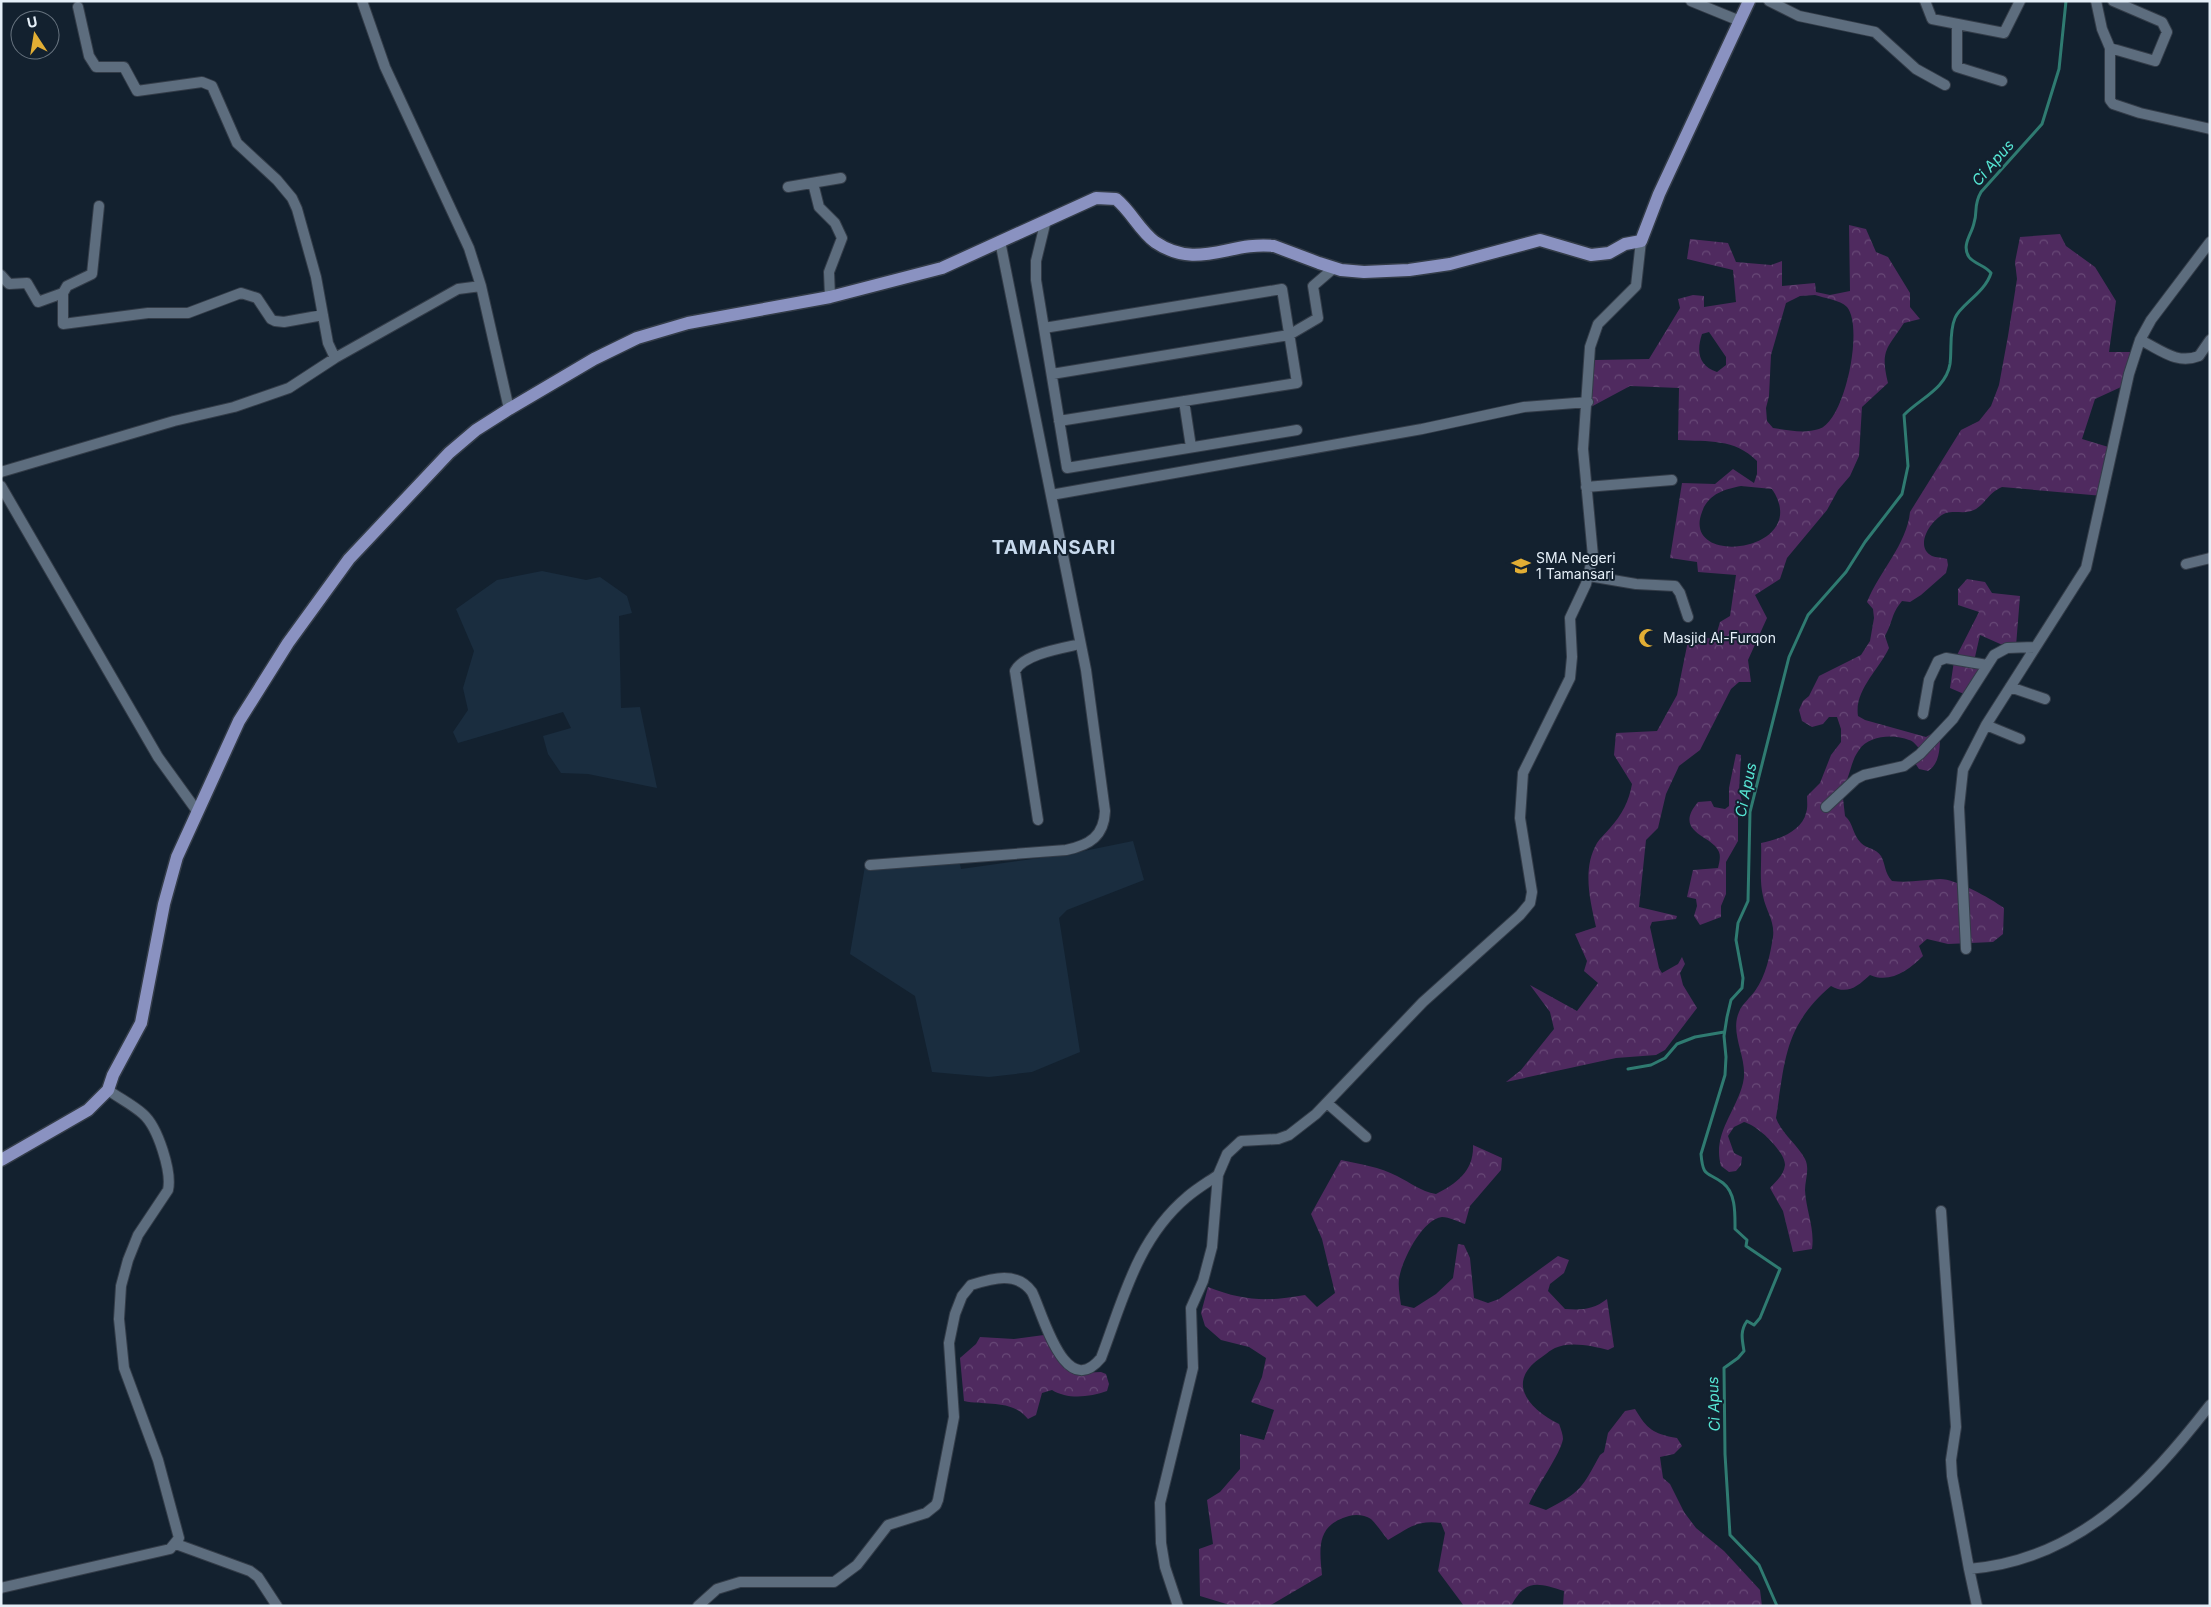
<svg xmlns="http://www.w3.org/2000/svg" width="2211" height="1607" font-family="Inter,sans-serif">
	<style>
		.built { fill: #1a2d3f }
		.forest { fill: url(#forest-crowns); fill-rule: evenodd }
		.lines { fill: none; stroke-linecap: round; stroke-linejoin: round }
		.stream { stroke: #2f7b71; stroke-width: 3 }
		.minor-casing { stroke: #333c48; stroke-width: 12 }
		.major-casing { stroke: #333c48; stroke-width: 15 }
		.minor { stroke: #5d6d7e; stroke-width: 10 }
		.major { stroke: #8a92c1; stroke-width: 12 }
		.labels { text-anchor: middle; stroke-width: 4; stroke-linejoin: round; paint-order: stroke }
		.poi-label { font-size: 14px; fill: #e5eff8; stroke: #13212f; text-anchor: start }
		.water-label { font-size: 15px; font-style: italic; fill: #56e6d4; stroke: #13212f }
		.district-label { font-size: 19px; font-weight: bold; letter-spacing: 1px; fill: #c7d9ec; stroke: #13212f }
	</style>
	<defs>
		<pattern id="forest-crowns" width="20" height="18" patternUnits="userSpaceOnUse" patternTransform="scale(1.25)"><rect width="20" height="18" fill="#4f2a5f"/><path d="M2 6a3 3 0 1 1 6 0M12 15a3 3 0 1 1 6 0" fill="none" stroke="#684977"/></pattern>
	</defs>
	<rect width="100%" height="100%" fill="#13212f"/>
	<path class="built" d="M542,571L586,580L600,577L627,596L632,613L619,616L621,708L640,707L657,788L588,774L561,773L548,754L543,736L571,728L563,712L458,743L453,732L468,710L463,688L474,651L456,609L497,580Z
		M1133,841L1144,880L1067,910L1059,918L1080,1052L1032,1072L989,1077L932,1072L915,996L850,954L865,866L959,860L961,869L1069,854Z"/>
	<path class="forest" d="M1849,225L1866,229L1876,252L1888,257L1910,293V307L1920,319L1904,323C1887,349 1880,350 1888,383L1862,407L1859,456L1850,476L1838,490L1827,510L1787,558L1780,579L1755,595L1767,618L1748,660L1751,682H1739L1731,689L1700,750L1679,766L1666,794L1658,828L1646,840L1639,907L1677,916L1676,919L1652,922L1650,927L1659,968L1662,973L1678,964L1682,957L1685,964L1680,973L1683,985L1697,1008L1665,1050L1656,1055L1616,1058L1506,1082L1521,1070L1554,1029L1550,1012L1530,985L1577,1011L1598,983L1584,971L1587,961L1575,934L1596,927C1590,900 1582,869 1597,843C1600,838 1606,833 1610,828C1622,815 1629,801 1632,784L1614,755L1616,733L1657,731L1677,695L1689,636L1715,639L1720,622L1730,616L1736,575L1698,572L1697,562L1670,558L1682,483L1715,484L1733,469L1754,483L1757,474V461C1734,438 1709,442 1678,440L1679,388L1630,386L1589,408L1595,360L1649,359L1680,308L1678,299L1693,295L1704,296V307L1736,302L1733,270L1687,259L1690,239L1728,243L1736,262L1771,265L1782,261V286L1815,283L1816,292L1830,295L1850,291ZM1815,295C1824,298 1840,300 1847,307C1864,327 1845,421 1819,429C1804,434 1788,430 1773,428L1767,421L1766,408L1769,396L1771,355L1786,303L1800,296ZM1709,332L1726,357V365L1717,372C1699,366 1696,352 1702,334ZM1741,486L1772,489C1814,552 1680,569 1702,512C1708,494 1725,489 1741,486Z
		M2060,234L2066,246L2095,267L2116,301L2109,352H2138L2132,382L2095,399L2082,439L2115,449L2103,496L2002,487C1987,494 1986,503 1976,509C1966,515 1956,510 1946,513C1932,518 1913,546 1932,556C1936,558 1942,557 1947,559L1948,565L1946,573L1921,595L1910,602L1902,601C1891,614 1893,622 1885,636L1889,648C1879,670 1854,690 1858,716L1865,720L1926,737L1941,728C1939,744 1942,762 1928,771L1919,769L1915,763L1921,750C1917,747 1914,741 1909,740C1894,734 1869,735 1859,750C1850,762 1851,776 1842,789L1845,816C1854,824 1852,834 1861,843C1867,849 1876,848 1881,856C1886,865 1884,872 1892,881C1909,883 1923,880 1940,879C1956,879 1990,898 2004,908L2003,934L1993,942L1948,944L1927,939L1919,946L1923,956C1909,970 1890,984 1870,975C1857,987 1847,995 1831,986C1784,1026 1785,1061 1776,1118C1782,1134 1797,1144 1805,1159C1810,1169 1805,1180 1805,1190C1806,1211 1815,1228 1812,1249L1793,1252L1783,1211L1770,1188C1776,1181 1784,1175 1785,1165C1785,1151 1757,1125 1744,1122L1734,1127L1728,1136L1734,1153L1742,1157L1741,1165L1736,1171L1729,1172L1721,1166C1712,1134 1736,1112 1743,1083C1749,1059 1729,1035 1739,1012C1742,1004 1750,998 1755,991C1766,976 1770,955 1773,937C1775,921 1766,911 1763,896C1759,880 1762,860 1761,843C1778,840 1802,831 1806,813C1808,808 1807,801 1807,796L1820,783L1831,755L1841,742V729L1837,717H1829L1823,724L1812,727L1802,721L1799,710L1803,701L1809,696L1819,676L1861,655L1870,641L1874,618L1873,609L1867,602C1879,572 1907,544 1910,512L1961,430L1979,421L1991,406L1999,385L2008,336L2017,279L2015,262L2020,237Z
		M1967,579L1985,582L1992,593L2020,596L2016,646L2007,647L1980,635L1975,657L1988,668L1971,697L1950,688L1954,661L1979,612L1958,605V589Z
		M1736,754L1741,755L1739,791L1742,801L1738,813V841L1726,862V894L1721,906V917L1700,925L1694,916L1697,906L1696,899L1687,897L1693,870L1718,868C1719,863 1721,857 1719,852C1713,835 1672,833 1698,802L1711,801L1714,807L1725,809L1729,806V788Z
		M1473,1145L1502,1158L1501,1170L1470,1206L1465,1224C1459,1222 1449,1217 1442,1217C1423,1219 1404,1257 1400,1274C1397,1284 1400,1296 1401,1305L1414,1308L1436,1294L1453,1278L1458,1244L1464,1245L1470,1258L1474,1298L1488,1303L1499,1299L1558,1256L1569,1260L1564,1273L1550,1284L1548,1291L1565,1309C1582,1310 1593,1310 1607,1299L1614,1347L1608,1350C1593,1346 1570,1341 1555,1348C1550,1350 1544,1356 1539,1359C1505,1384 1531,1410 1559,1424C1561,1429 1563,1435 1563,1439C1560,1455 1537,1486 1529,1504L1546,1510C1581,1492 1582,1488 1600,1455L1604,1452L1608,1433L1625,1411L1635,1409C1647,1429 1653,1434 1677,1438L1682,1446L1674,1454L1660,1457L1663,1478L1670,1484L1684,1512L1696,1528L1724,1551L1760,1590L1762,1606H1563L1564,1591C1538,1583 1526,1578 1511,1606H1464L1438,1571L1445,1533L1441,1523C1416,1520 1409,1528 1388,1540C1383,1534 1377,1525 1371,1519C1365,1515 1356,1514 1349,1516C1317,1525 1319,1546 1322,1575L1269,1606H1233L1200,1596L1199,1549L1213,1544L1207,1500L1220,1492L1240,1469V1434L1264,1440L1274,1410L1251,1402L1262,1377L1266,1358L1249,1347L1221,1340L1205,1326L1201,1313L1208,1287C1244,1301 1267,1302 1305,1295L1317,1307L1335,1293L1322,1239L1311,1214L1341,1160C1360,1164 1380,1167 1397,1176C1411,1183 1420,1191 1436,1194C1457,1183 1474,1171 1473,1145Z
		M1044,1335L1050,1336L1079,1373L1101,1372L1106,1374L1109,1384L1107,1391C1090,1397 1068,1400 1052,1390L1042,1393L1036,1415L1028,1419C1012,1399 987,1406 964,1401L960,1358L976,1344L980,1337L1014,1339Z"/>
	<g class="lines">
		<path class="stream" d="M1628,1069L1651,1065L1665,1058L1677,1044L1695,1037L1724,1032
			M1777,1606L1759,1565L1730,1535L1725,1454L1724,1368L1738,1358L1744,1351C1742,1339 1740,1331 1747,1321L1754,1325L1760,1318L1780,1269L1746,1246L1747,1240L1735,1229C1735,1214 1736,1193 1723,1183C1707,1171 1703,1178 1701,1154L1725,1075L1726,1057L1724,1036L1727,1017L1731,1000L1742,988L1743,978L1736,940L1738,923L1748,901L1750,812L1789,657L1808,615L1846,572L1865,542L1902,494L1908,466L1904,415C1919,399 1946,389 1950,364C1952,349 1949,332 1955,318C1960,305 1985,293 1991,273C1985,265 1974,264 1969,257C1961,245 1972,234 1974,223C1978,211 1973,206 1981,192L2042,124L2059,69L2066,1"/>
		<g class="minor-casing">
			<path id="minor" d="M362,1L385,67L469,248L481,286L509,409
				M1691,1L1740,21
				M1769,1L1799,16L1875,32L1916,69L1945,85
				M1925,1L1932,19L2004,33L2020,1
				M2096,1L2102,29L2110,48V100L2113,104L2140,113L2210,129
				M78,7L89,56L96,67H124L137,91L202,82L212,86L237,143L277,180L292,198L297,209L316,277L328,343L335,358
				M1957,24V67L2002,81
				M2110,48L2155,61L2167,32L2162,22L2113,1
				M813,183L819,207L835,223L842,238L829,272L830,297
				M788,187L841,178
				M1046,220L1036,261V280L1067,468L1297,430
				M1,275L9,284L27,283L38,302L63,293V324L148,313H188L241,293L257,298L271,319L275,321L284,322L323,315
				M63,293L67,286L92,274L99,206
				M1044,328L1282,289L1297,383L1059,421
				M2140,340C2160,349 2176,365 2199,356L2210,340
				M1052,374L1289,335L1318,318L1313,286L1334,268
				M1184,401L1191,447
				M1,472L174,421L234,407L289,388L335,358L458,289L481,286
				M1,486L158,757L197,811
				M1586,487L1672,480
				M1051,495L1422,429L1524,407L1588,402
				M2186,564L2210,558
				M1589,576L1636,584L1675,586L1680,593L1688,617
				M2010,687L2045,699
				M1923,714L1929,680L1938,661L1946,658L1987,665
				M1986,725L2020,739
				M1826,807L1856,779L1864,775L1904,766L1920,754L1953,719L1994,655L2007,648L2034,647
				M1038,820L1015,671C1023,654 1063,648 1080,644
				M870,865L1066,850C1090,845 1104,836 1105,811L1086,670L1000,241
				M1966,949L1959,807L1963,770L1986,725L2086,568L2129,374L2140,340L2151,320L2210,242
				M1327,1103L1366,1137
				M1941,1211L1956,1427L1951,1460L1952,1476L1969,1569
				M176,1544L250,1571L258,1577L277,1606
				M1,1588L170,1549L179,1538L158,1460L124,1368L119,1319L121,1286L128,1260L138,1235L168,1190C172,1172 158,1127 143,1114C133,1105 119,1098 108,1090
				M698,1606L717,1589L740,1582H834L857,1565L888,1525L926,1513L936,1505L938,1500L954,1417L949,1343L955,1314L962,1296L971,1285C993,1278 1017,1271 1032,1292C1043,1314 1065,1402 1101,1358C1123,1300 1137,1239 1187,1197C1196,1189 1208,1182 1218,1175
				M1178,1606L1165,1567L1161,1543L1160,1503L1193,1368L1191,1308L1203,1281L1212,1247L1218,1175L1227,1154L1241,1141L1278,1139L1289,1135L1316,1114L1423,1002L1520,915L1530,903L1532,892L1520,818L1523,773L1570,678L1572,657L1570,618L1586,584L1593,556L1583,449L1590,347L1598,324L1636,286L1641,241
				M1977,1606L1969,1569C2078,1560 2147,1486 2210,1405"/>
		</g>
		<g class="major-casing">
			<path id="major" d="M1,1160L88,1110L108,1090L113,1075L141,1023L164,904L177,857L239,721L288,643L349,559L449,453L476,430L509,409L594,359L637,338L688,323L830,297L942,268L1096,198L1116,199C1131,211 1139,230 1155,242C1198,271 1229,241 1274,246L1319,263L1341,270L1364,272L1409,270L1450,264L1540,240L1591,255L1609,253L1625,244L1641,241L1659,194L1749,1"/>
		</g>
		<use href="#minor" class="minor"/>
		<use href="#major" class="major"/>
	</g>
	<defs>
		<g id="school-bare" transform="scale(1.5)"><path d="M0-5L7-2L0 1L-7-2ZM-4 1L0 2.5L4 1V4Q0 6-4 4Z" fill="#e2ae34" stroke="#13212f" stroke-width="2.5" paint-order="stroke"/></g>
		<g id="mosque-bare" transform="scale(1.5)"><path d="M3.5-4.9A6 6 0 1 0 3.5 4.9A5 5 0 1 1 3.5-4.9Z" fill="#e2ae34" stroke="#13212f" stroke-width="2.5" paint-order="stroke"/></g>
	</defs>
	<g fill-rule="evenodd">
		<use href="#school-bare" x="1521" y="566"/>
		<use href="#mosque-bare" x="1648" y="638"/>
	</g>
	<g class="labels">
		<g class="poi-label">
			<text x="1536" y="563">SMA Negeri<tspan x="1536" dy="16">1 Tamansari</tspan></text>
			<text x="1663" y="643">Masjid Al-Furqon</text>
		</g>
		<g class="water-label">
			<text transform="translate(1993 163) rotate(-49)" y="5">Ci Apus</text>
			<text transform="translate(1746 790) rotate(-78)" y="5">Ci Apus</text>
			<text transform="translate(1714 1404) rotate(-92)" y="5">Ci Apus</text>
		</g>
		<g class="district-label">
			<text x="1054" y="554">TAMANSARI</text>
		</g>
	</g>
	<rect width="2211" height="1607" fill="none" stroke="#e5eff8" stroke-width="5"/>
	<g transform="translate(35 35) rotate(348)"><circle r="24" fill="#13212f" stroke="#67737f"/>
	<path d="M0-4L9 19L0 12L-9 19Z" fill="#e2ae34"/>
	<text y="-8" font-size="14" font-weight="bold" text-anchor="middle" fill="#e5eff8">U</text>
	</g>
</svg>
